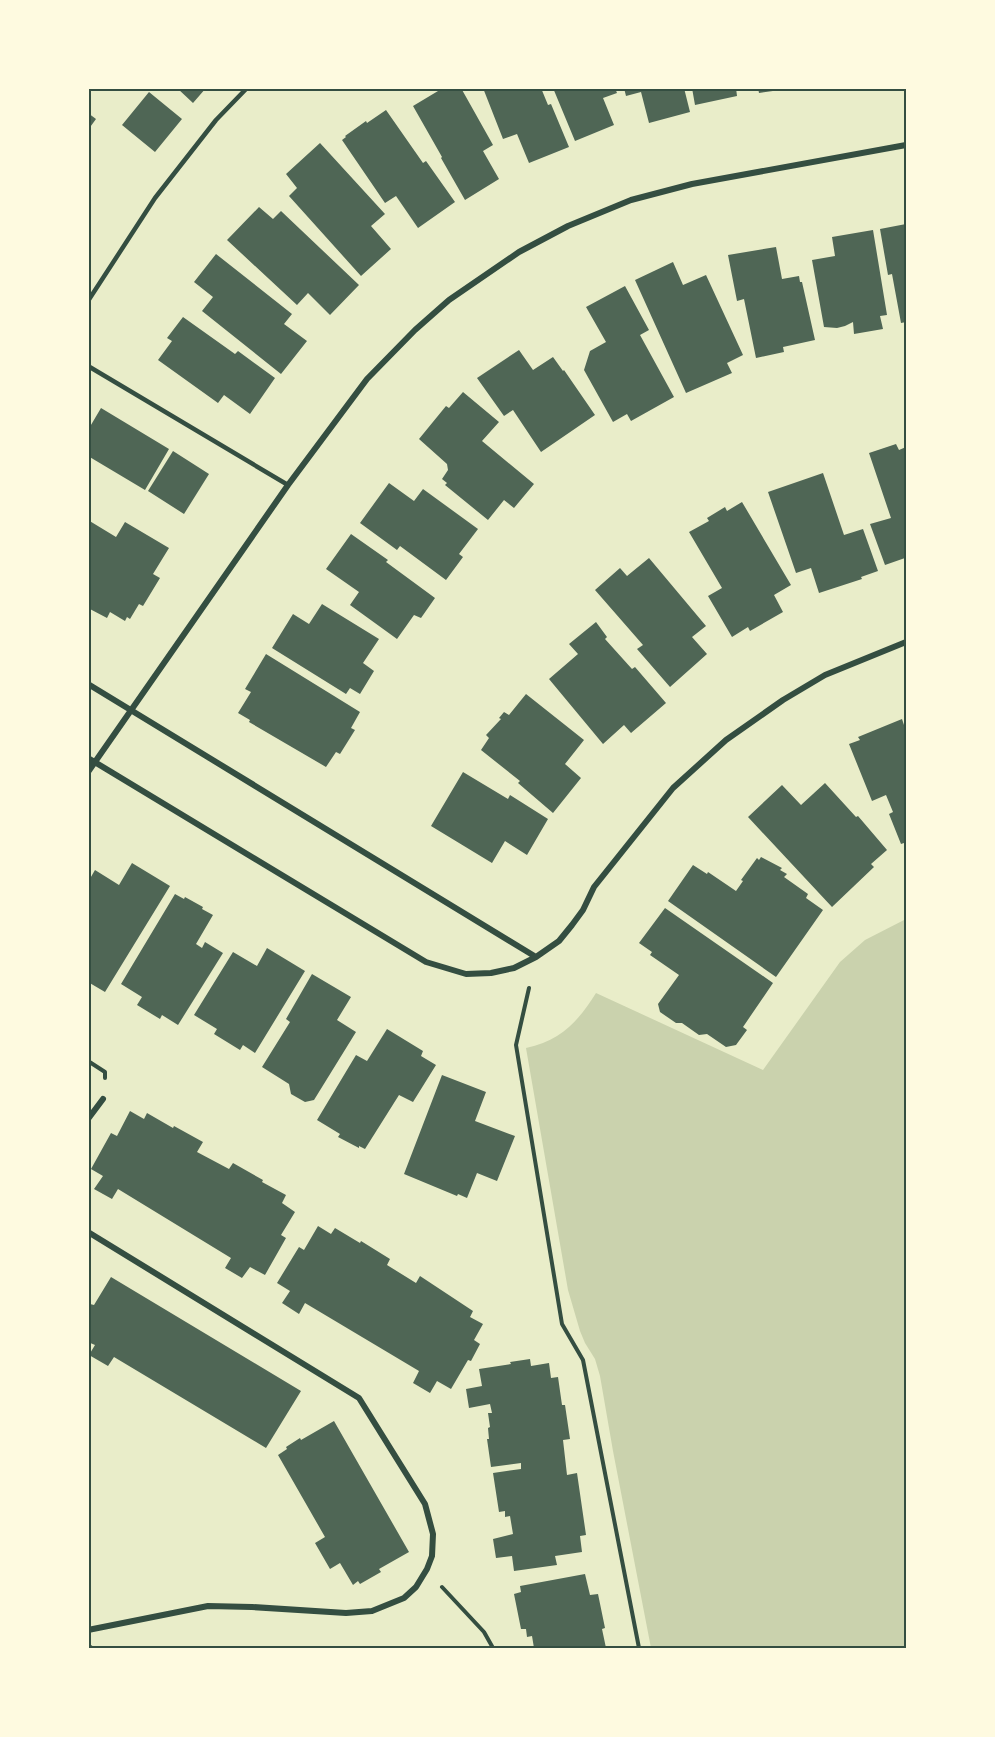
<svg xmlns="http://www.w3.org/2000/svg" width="995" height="1737" font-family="'Work Sans',sans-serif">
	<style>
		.green { fill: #cad2ad }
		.building { fill: #4f6655 }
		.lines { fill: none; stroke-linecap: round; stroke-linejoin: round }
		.path { stroke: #344e41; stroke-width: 4 }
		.service { stroke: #344e41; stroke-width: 4.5 }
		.minor { stroke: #344e41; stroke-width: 6 }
		.neatline { fill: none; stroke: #344e41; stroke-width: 2 }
	</style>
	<rect width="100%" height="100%" fill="#e9edc9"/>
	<path class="green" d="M906,919V1648H651L613,1451L600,1376L595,1359L585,1343L580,1331L568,1290L526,1048C561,1040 577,1023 596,993L763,1070L840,962L865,940Z"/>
	<path class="building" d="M177,88H206L193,103Z
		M443,88H461L493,145L483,151L499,179L465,200L441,158L442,157L413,106Z
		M483,88H541L548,105L551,104L569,147L529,163L517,134L503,139Z
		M553,88H615L617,93L603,98L614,125L575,141Z
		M624,88H684L690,112L649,123L641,92L626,96Z
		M692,88H736L737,96L695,105Z
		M758,88H780V90L759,93Z
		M149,92L182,119L155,152L122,125Z
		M386,110L423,163L426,161L455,202L418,228L396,196L385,203L342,140L346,137L345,136L366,121L367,123Z
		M88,113L96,119L88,130Z
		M320,143L385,214L371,226L391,249L361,276L289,196L297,188L286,174Z
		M259,207L273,219L281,211L359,285L330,315L308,293L297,305L227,240Z
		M906,224V322L901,323L892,274L888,275L880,229Z
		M873,230L887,315L880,316L883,329L854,334L853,322L845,326L837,328L824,327L812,260L835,256L832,237Z
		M776,247L782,279L799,276L800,282H802L815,340L783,347L784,352L756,358L744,299L737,301L728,255Z
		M216,254L292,314L284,324L307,341L281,374L202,311L213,297L194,282Z
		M673,262L683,285L706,275L743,355L727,363L732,373L686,393L635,280Z
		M625,286L649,330L640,335L674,397L631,421L627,414L613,422L584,370L590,351L606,342L586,307Z
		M183,317L235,354L238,351L275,378L250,414L224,395L218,403L158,360L172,341L167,338Z
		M519,350L533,370L553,357L563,371L564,370L595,415L541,452L513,410L504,416L477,378Z
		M463,392L499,422L482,441L534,484L514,508L504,500L488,520L445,485L447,483L442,479L448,470L447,464L419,439L446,406L449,408Z
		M101,408L169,449L145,490L88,456V430Z
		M896,444L899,450L906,447V562L905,558L885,565L870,524L891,518L869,453Z
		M173,451L209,474L184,514L148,491Z
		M823,473L844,535L863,529L878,571L861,577L862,579L819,593L811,568L796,573L768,492Z
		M389,483L414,501L423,489L478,529L459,554L463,557L446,580L400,546L397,550L360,523Z
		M742,502L791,585L774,595L783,612L750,631L748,627L732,637L708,596L722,588L689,532L709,521L707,518L725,507L727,511Z
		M88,520L116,537L125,522L169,548L153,574L160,578L143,606L139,604L130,619L127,617L125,621L110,612L107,618L88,608Z
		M351,534L388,560L386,562L435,598L421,618L414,615L397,639L350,605L359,592L326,569Z
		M649,558L706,626L692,637L707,654L670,687L637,649L643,645L595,590L620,568L627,576Z
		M322,604L379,639L363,663L374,671L360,694L350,688L346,694L272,648L293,614L309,624Z
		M596,622L607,637L605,639L632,669L635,667L666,703L631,733L624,725L603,744L549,679L578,654L569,644Z
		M266,654L360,712L351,728L355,730L340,754L336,752L326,767L249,722L250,720L238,713L251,692L245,689Z
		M526,694L584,740L565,764L581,778L553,813L518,783L520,781L481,750L489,738L486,735L501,719L499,718L504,712L509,715Z
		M902,719L906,731V849L904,843L901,844L889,814L893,812L886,795L872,801L849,744L860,740L858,737Z
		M463,772L508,799L510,795L548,819L527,855L505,841L492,863L431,826Z
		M825,783L856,817L858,816L887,850L871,864L874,867L832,907L748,817L782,785L801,805Z
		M761,857L782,868L780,870L787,874L784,877L808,894L806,898L823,910L776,977L668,901L693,865L707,874L708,872L736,891L743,881L741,880L757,858L759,860Z
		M132,863L170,886L105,992L88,982V882L95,870L119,885Z
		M175,894L184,899L185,897L203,907L202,909L213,915L196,944L202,948L205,942L223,953L178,1025L162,1015L160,1019L137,1005L142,997L121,984Z
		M665,908L773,983L743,1027L747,1030L736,1045L726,1047L707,1034L699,1035L682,1023H676L660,1012L658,1004L679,975L650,955L652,952L639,943Z
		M267,948L305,971L255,1053L243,1045L240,1050L214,1034L217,1029L194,1015L233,952L257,966Z
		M312,974L351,997L337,1020L356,1032L314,1100L305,1102L291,1094L289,1084L262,1067L290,1022L286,1019Z
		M387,1029L423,1051L421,1056L436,1065L413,1102L399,1095L365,1149L359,1146V1148L338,1137L340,1134L317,1120L356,1055L367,1061Z
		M442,1075L486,1092L475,1121L515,1136L497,1181L477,1173L467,1198L458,1194L457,1196L404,1174Z
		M130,1111L144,1119L147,1113L173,1128L174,1126L203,1142L197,1152L229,1169L233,1163L263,1180L262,1182L286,1195L282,1203L295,1212L281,1235L286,1238L265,1275L250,1267L242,1278L225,1268L231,1258L118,1189L112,1199L94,1189L103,1176L91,1169L111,1133L117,1136Z
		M318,1226L331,1234L335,1228L360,1243L361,1241L390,1259L387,1265L416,1283L420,1276L473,1311L470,1317L483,1324L474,1340L480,1344L471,1361L468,1360L451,1389L437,1381L430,1393L413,1383L419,1371L305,1303L299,1314L282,1303L290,1291L277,1283L299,1247L304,1250Z
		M111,1277L301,1391L266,1448L114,1357L108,1366L89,1355L95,1345L88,1342V1307L90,1304L94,1305Z
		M530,1359L531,1366L549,1363L551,1378L558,1377L562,1405H565L570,1439L563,1440L567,1475L577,1473L586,1535L580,1536L582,1552L555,1556L557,1565L514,1571L512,1556L496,1558L493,1539L513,1534L510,1516L505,1517V1511L499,1512L493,1473L521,1469V1463L491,1467L487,1439H489L488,1428L490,1427L488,1413H492L490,1404L469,1408L466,1389L482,1386L479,1369L511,1364L510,1362Z
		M334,1421L409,1552L379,1569L381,1572L360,1584L358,1581L353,1585L340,1563L330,1569L315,1543L325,1537L278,1455L287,1449L286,1447L300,1438L301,1440Z
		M585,1574L590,1595L598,1594L605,1628L602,1629L606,1648H534L532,1636L527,1637L526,1629H521L514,1594L521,1592L520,1586Z"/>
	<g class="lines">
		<path class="path" d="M529,988L516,1045L562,1324L583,1360L639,1648
			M88,1061L105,1072V1078
			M442,1587L484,1632L493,1648"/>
		<path class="service" d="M88,301L155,198L216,120L247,88
			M88,366L288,485"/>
		<path class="minor" d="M88,684L536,957
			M88,758L426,962L466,974L491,973L514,968L536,957L559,941L572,925L583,910L594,887L673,788L726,740L783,700L825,675L906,642
			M88,772L288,485L367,379L415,330L449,300L519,252L568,226L631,200L692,184L906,145
			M88,1119L103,1099
			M88,1232L359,1398L425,1504L433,1534L432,1556L427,1569L416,1587L404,1598L372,1611L346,1613L252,1607L208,1606L88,1630
			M88,1647L90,1648"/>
	</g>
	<rect width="995" height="1737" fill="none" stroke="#fefae0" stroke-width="180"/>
	<rect x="90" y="90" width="815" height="1557" class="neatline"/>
</svg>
